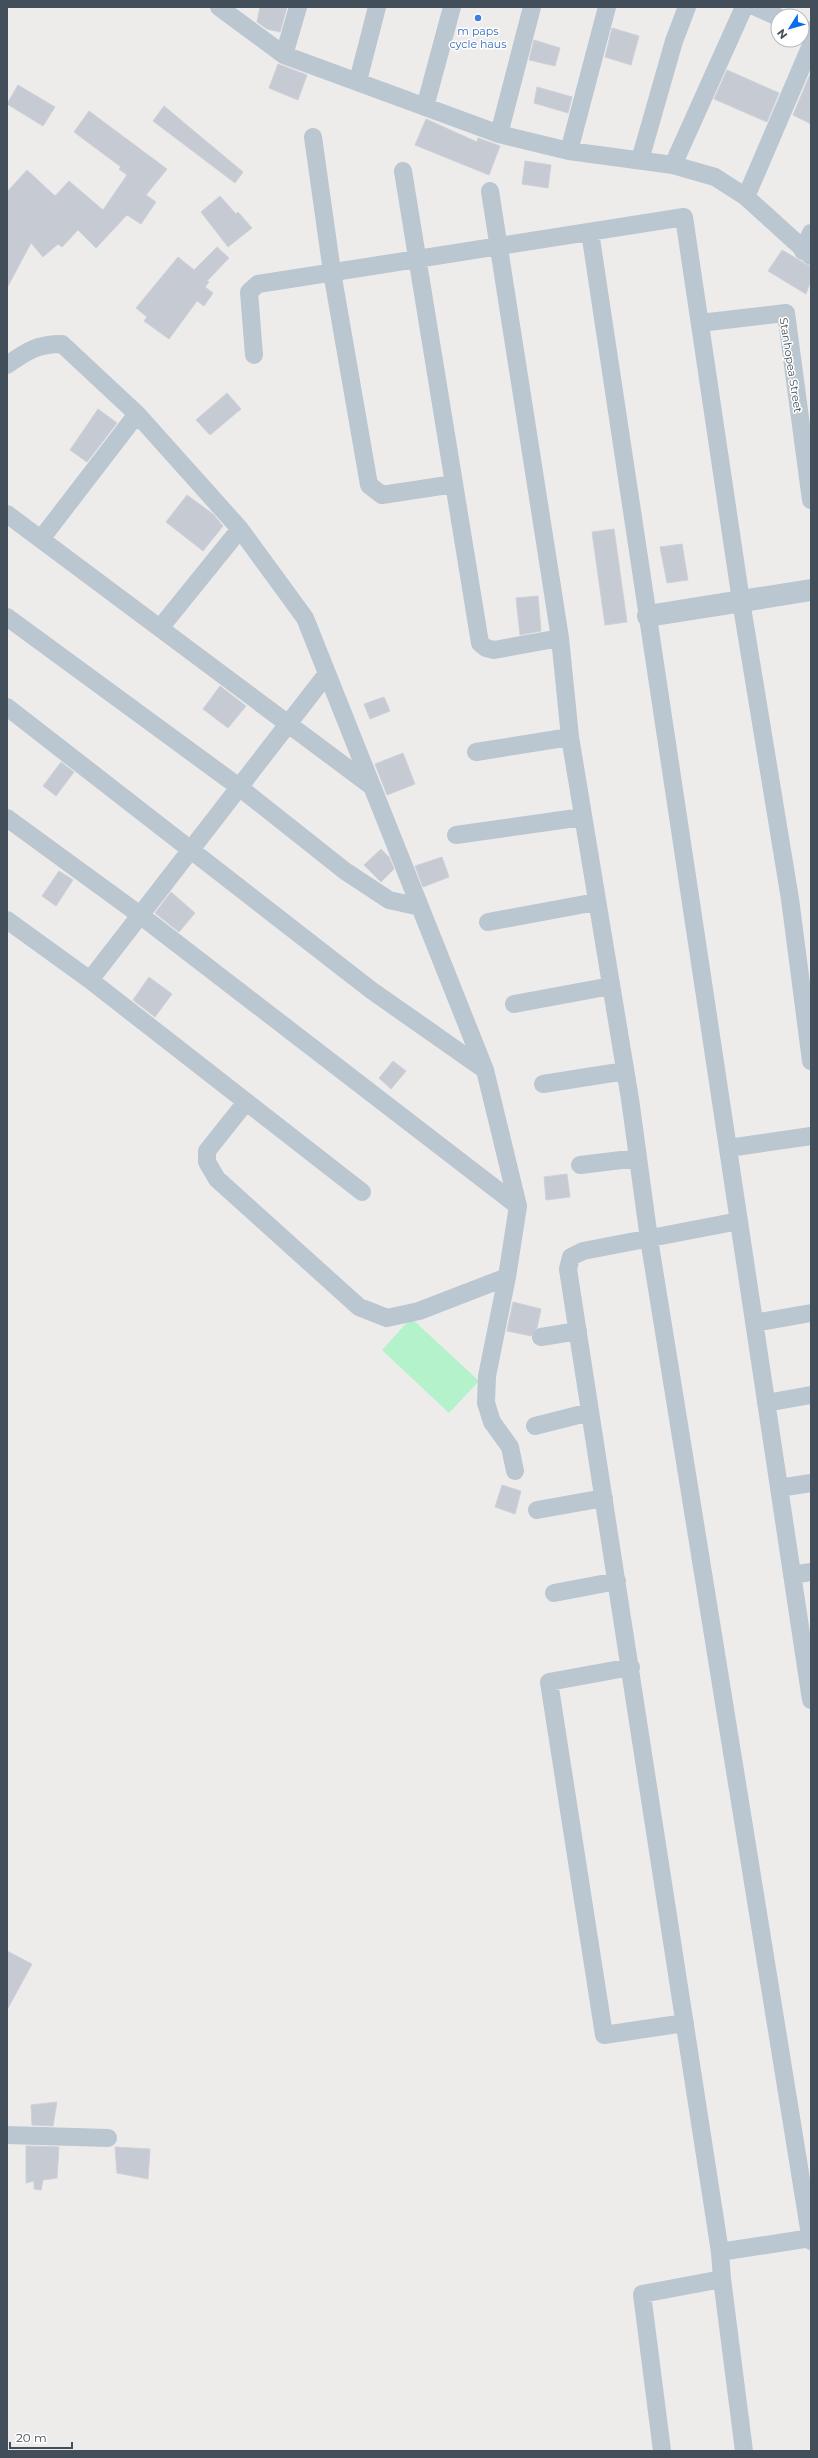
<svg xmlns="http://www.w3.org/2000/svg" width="818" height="2458" font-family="Montserrat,sans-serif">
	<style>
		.green { fill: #b3f2cb }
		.building { fill: #c6cad2; stroke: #ced1d8 }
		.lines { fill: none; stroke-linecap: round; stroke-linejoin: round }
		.minor { stroke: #bac6d0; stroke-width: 18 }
		.tertiary { stroke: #bac6d0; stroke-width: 22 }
		.shop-dot { fill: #3f7fe0; stroke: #fff; stroke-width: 1.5 }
		.labels { text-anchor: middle; stroke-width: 3; stroke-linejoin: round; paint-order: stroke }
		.shop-label { font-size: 11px; fill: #366cbe; stroke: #fff }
		.street-label { font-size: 11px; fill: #424f5a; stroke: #fff }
	</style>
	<rect width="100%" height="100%" fill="#eeebeb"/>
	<path class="green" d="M411,1318L479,1381L449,1413L382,1350Z"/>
	<path class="building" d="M260,7H287L280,32L267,29L257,22Z
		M612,28L639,36L631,65L605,57Z
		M534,40L560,48L555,66L529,60Z
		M278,64L307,75L298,100L269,88Z
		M727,70L779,93L767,122L714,99Z
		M811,72V124L793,115Z
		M18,85L55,107L43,126L7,104Z
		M537,87L572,97L568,113L534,103Z
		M164,106L243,172L235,183L153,121Z
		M89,111L167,169L146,195L156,202L141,224L127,215L96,248L78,230L62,247L58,244L43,257L31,243L7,288V192L27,170L55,196L69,181L103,210L127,175L119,169L121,167L74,132Z
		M426,119L477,142L478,138L500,146L489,175L415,145Z
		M525,161L551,165L548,188L522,184Z
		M220,196L236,214L238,212L252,228L228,247L201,212Z
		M217,247L229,258L207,281L209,282L205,287L213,293L204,306L197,301L169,339L144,321L147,317L136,308L178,257L194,270Z
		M782,250L811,267V280L806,294L768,271Z
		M227,393L241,409L210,435L196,420Z
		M98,409L117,423L87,462L70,450Z
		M187,495L213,514L223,526L203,551L166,522Z
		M614,529L627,622L605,625L592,532Z
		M682,544L688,580L667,583L660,547Z
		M538,596L541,631L520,635L516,598Z
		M220,686L246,706L228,728L203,709Z
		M384,697L390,711L370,719L364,704Z
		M403,753L415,784L387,795L375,764Z
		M61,762L74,772L56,796L43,786Z
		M381,849L389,857L394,869L381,882L364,865Z
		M442,857L449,877L423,887L415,866Z
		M59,871L73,880L56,906L42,896Z
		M171,892L195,913L179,932L155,913Z
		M149,977L172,994L155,1017L133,1000Z
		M393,1061L406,1071L391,1089L379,1078Z
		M567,1174L570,1197L546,1200L544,1177Z
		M513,1302L541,1309L537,1328L531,1336L507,1331Z
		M502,1485L521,1491L515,1514L495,1507Z
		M7,1951L32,1964L7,2010Z
		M57,2102L53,2126L32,2125L31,2105Z
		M26,2146L59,2147L57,2178L43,2180L41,2190L34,2189V2181L26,2183Z
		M115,2147L150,2149L148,2179L117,2173Z"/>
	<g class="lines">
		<path class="minor" d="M219,7L284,55L499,134L569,151L673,165L715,177L746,197L811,256
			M756,7L778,17
			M802,28L811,32
			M284,55L298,7
			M358,81L377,7
			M425,107L452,7
			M499,134L532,7
			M313,137L332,272L369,485L382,495L454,484
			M569,151L607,7
			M640,160L674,41L687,7
			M673,165L744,7
			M403,171L480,643L486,648L494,650L560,638
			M490,191L560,638L570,737L630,1099L649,1239L811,2241
			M746,197L811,45
			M590,232L811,1700
			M803,251L811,233
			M700,323L786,313L811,500
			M254,355L249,292L258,284L684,217L741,601L790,899L811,1061
			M7,365C27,351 37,344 62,344L137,414L240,529L305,618L485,1070L518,1206L507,1277L419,1311L387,1318L359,1307L217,1179L207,1162V1151L246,1102
			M7,514L370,785
			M41,539L137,414
			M7,617L239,787L345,871L389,900L420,907
			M160,628L240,529
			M7,707L371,990L485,1070
			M476,752L570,737
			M7,818L140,915L518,1206
			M456,835L583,817
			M7,920L90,980L362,1192
			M488,922L596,902
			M90,980L326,675
			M514,1004L611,986
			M543,1084L625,1071
			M728,1148L811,1136
			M580,1165L638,1158
			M507,1277L487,1376L486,1403L492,1422L510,1447L515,1471
			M754,1323L811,1313
			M541,1337L578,1331
			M766,1403L811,1395
			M535,1426L590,1412
			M779,1488L811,1483
			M537,1510L604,1498
			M792,1575L811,1572
			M554,1593L617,1581
			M631,1667L549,1682L604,2035L685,2023
			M7,2135L108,2138
			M720,2252L811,2238
			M722,2279L744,2451
			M662,2451L642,2294L722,2279L720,2252L568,1269L571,1257L583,1251L739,1221"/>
		<path class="tertiary" d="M648,616L811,590"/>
	</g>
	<circle class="shop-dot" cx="478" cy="18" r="4"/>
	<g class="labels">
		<g class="shop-label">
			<text x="478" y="35">m paps<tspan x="478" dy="13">cycle haus</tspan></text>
		</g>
		<g class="street-label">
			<text transform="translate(791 365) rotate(81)" y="4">Stanhopea Street</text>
		</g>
	</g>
	<rect width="818" height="2458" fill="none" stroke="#424f5a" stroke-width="16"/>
	<g transform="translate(790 28) rotate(233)"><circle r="19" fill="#ffffff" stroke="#b3b9bd"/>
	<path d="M0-3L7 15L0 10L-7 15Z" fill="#086ceb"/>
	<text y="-6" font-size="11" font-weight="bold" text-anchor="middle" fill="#424f5a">N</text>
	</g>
	<path d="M10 2442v6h62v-6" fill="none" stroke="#424f5a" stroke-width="2"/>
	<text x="16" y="2442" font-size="12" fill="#424f5a" stroke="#ffffff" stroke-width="3" paint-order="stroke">20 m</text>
</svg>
